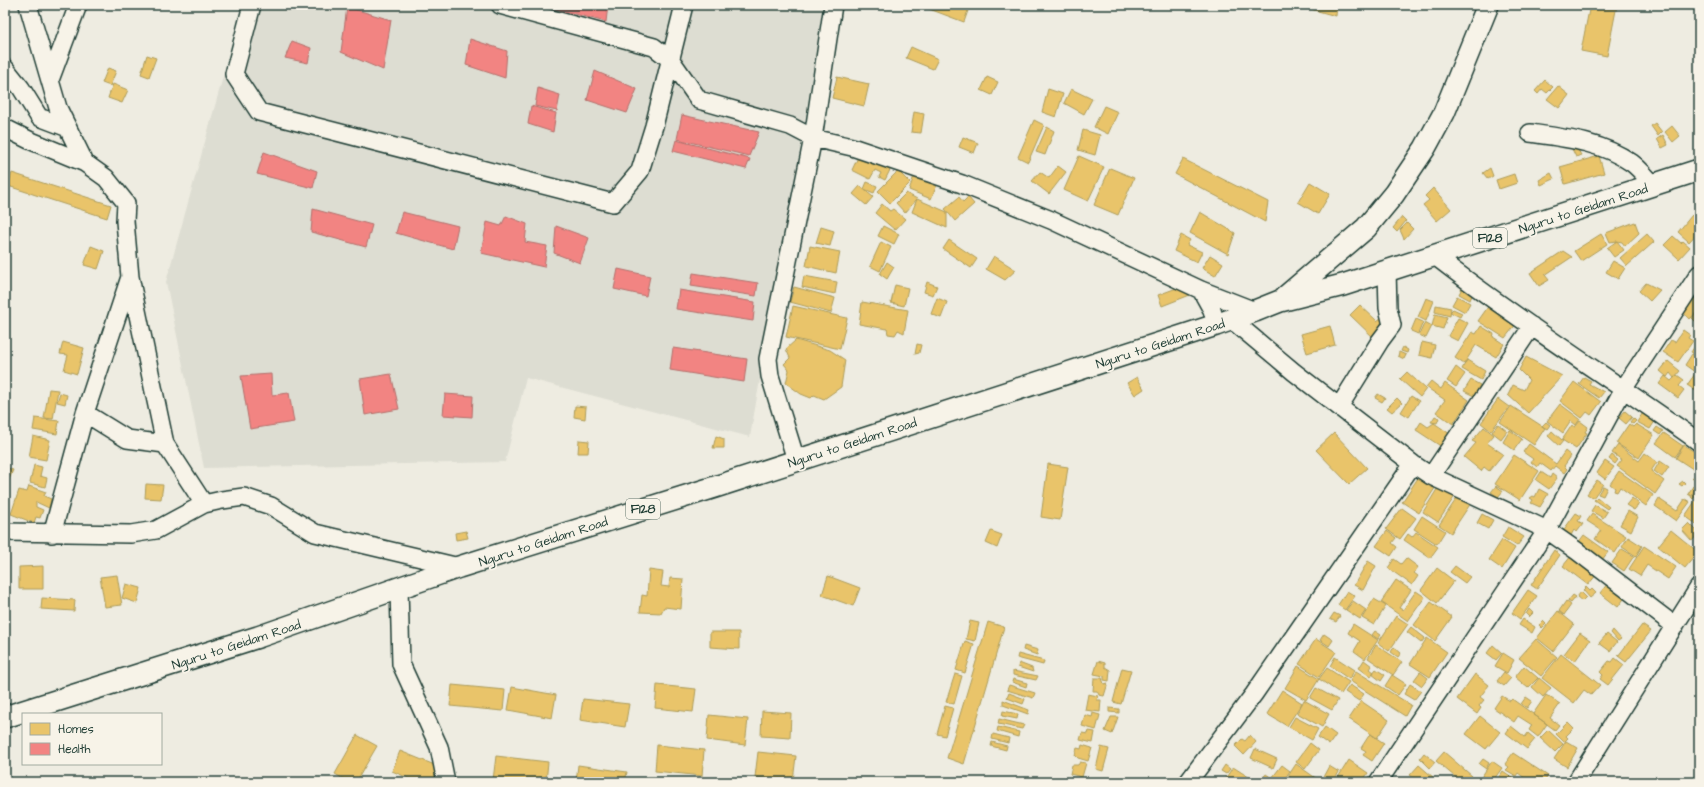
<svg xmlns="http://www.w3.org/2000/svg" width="1704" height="787" font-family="'Architects Daughter',sans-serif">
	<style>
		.built { fill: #ddddd2 }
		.homes { fill: #e9c46a; stroke: #ac9c5a }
		.health { fill: #f28482; stroke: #b36f6b }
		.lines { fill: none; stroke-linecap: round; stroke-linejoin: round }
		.minor-casing { stroke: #1f3d34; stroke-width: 20 }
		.major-casing { stroke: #1f3d34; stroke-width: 24 }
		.minor { stroke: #f7f3e8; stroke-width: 17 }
		.major { stroke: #f7f3e8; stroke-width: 21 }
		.labels { text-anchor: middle; stroke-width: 4; stroke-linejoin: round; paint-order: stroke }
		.shield { fill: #f7f3e8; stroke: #60746a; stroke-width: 1 }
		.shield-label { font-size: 12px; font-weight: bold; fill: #1f3d34 }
		.street-label { font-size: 13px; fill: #1f3d34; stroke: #f7f3e8 }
	</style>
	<rect width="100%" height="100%" fill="#eeece1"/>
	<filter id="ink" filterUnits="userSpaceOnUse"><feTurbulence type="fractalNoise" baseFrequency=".025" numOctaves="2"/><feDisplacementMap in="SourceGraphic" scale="8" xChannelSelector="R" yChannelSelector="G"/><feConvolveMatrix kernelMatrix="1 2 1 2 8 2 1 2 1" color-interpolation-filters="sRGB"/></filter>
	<g filter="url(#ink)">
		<path class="built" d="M243,5H823L804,128L750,437L526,378L505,462L204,468L166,282Z"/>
		<path class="homes" d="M924,5H970L964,22L924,7Z
			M1296,5H1337L1336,16Z
			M1590,5H1617L1607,56L1581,51Z
			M911,47L938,59L933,69L906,58Z
			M147,55L156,58L149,77L141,74Z
			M108,68L116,71L110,86L102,83Z
			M837,77L869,84L864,106L832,98Z
			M987,77L998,82L992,95L981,90Z
			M1545,80L1553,87L1547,93L1542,89L1538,94L1535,91Z
			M113,84L128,90L122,103L108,98Z
			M1558,86L1569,95L1559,108L1547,99Z
			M1048,89L1063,94L1056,117L1042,112Z
			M1071,89L1092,99L1084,114L1064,103Z
			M1104,106L1118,112L1108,134L1094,127Z
			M914,112L924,114L921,133L911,132Z
			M1034,120L1044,125L1028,162L1018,157Z
			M1655,123L1662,132L1658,136L1651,126Z
			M1672,126L1680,136L1673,142L1665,132Z
			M1047,127L1054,131L1045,155L1036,152Z
			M1083,130L1100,135L1095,155L1078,150Z
			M1663,135L1668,145L1662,148L1657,139Z
			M963,137L978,143L974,153L959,147Z
			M1575,145L1581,155L1576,157L1571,147Z
			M860,153L891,168L885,180L879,177L881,173L875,170L870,179L852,170Z
			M1079,156L1104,167L1088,201L1064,190Z
			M1599,156L1604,173L1565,184L1560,167Z
			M1183,159L1268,202L1265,222L1175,174Z
			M1058,166L1066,172L1049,194L1032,181L1040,172L1049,178Z
			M1110,168L1134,178L1118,215L1094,205Z
			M1490,168L1493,176L1488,179L1483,173Z
			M5,171H8L5,184Z
			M898,171L910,183L890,203L878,191Z
			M12,173L111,205L107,218L8,186Z
			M1551,173L1554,179L1541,185L1539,180Z
			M1514,174L1517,183L1499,189L1496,180Z
			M914,176L937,185L931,199L909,190Z
			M867,182L877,186L874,193L864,189Z
			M1310,182L1330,194L1318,214L1298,202Z
			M860,186L873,197L866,205L853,194Z
			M1433,188L1451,209L1437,221L1423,205L1429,200L1425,196Z
			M906,193L917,199L905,213L896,203Z
			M959,197L963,202L968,197L974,204L955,221L945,209Z
			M917,199L947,212V228L912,212Z
			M882,204L890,211L893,209L905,219L895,230L875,213Z
			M1200,212L1235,233L1228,254L1190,233Z
			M1692,215L1699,221V231L1689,242L1678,232Z
			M1402,217L1406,221L1397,232L1393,228Z
			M1635,222L1639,233L1625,246L1622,242L1617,241L1610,242L1606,233Z
			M1407,223L1413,229L1404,239L1400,230Z
			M883,226L899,234L894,244L878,236Z
			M821,227L834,231L830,246L816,243Z
			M1601,234L1607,244L1581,261L1574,251Z
			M1647,234L1654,242L1627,266L1620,258Z
			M1181,235L1190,240L1187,245L1202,252L1197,262L1174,251Z
			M1673,236L1681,243L1683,241L1690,247L1679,259L1664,245Z
			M949,240L977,259L971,268L943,249Z
			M1617,241L1624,250L1614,257L1607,248Z
			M881,242L891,247L880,271L870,266Z
			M91,246L104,251L98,269L84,265Z
			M810,246L840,252L836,273L806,266Z
			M1563,251L1572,257L1545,275L1549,280L1539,286L1530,273Z
			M1210,255L1223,263L1215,276L1202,268Z
			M994,256L1016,270L1005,280L986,269Z
			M1613,261L1625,268L1618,279L1606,272Z
			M887,262L894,267L887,279L880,274Z
			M804,276L837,282L835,294L802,287Z
			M927,282L937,286L933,295L924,292Z
			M1646,283L1660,290L1650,301L1639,291Z
			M895,285L908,288L904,306L891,303Z
			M1182,286L1190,295L1162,306L1158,295Z
			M794,287L835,298L831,313L790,302Z
			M1462,288L1473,293L1470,300L1459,294Z
			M1695,292L1699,295V309L1690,319L1679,309Z
			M1457,296L1470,303L1465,312L1452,305Z
			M937,298L947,302L941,318L931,314Z
			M1426,298L1434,301L1426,321L1418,317Z
			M862,302L908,310L904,333L898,330L895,335L888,334L887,329L859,324Z
			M1490,304L1517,323L1505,338L1478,321Z
			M1360,305L1377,321L1382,317L1384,330L1375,339L1350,315Z
			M1436,305L1451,308L1450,316L1435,312Z
			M793,306L847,318L840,349L786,337Z
			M1453,309L1462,313L1460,317L1450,312Z
			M1435,314L1447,317L1443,329L1432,326Z
			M1695,314L1699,318L1698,324L1692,318Z
			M1458,318L1468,323L1458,341L1448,336Z
			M1416,319L1423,322L1418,334L1411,331Z
			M1425,322L1432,326L1426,338L1419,335Z
			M1330,326L1335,345L1307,353L1301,334Z
			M1481,326L1494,334L1493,337L1504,344L1496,357L1476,345L1464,364L1455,358L1472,332L1476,334Z
			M1683,330L1690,335L1688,338L1693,341L1678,362L1663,352L1671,340L1675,342Z
			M796,340L830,350L845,360L841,387L824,399L814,395L811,398L801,394L786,383L789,370L784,364L790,358L786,349Z
			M1699,340V357L1691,352Z
			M63,342L84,348L77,374L64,370L68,355L60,354Z
			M1422,342L1435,345L1432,358L1419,355Z
			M917,344L921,345L919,353L915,354Z
			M1403,347L1408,350L1407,353L1401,351Z
			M1399,352L1406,355L1404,359L1398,356Z
			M1692,354L1699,359V375L1685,365Z
			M1526,357L1562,376L1528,413L1508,395L1513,385L1524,390L1529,380L1519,370Z
			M1467,360L1485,371L1481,380L1462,369Z
			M1668,361L1680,371L1674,378L1670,373L1667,377L1660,371Z
			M1456,367L1465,374L1456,387L1447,381Z
			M1407,372L1426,389L1420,397L1400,379Z
			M1695,374L1699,378V393L1687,385Z
			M1677,375L1684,380L1679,386L1684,390L1678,398L1659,384L1665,376L1671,381Z
			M1137,377L1144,389L1135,395L1127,383Z
			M1584,377L1591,381L1589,384L1604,392L1599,398L1579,384Z
			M1471,380L1480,385L1474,396L1464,391Z
			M1431,381L1441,389L1445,383L1469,400L1453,424L1436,412L1445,400L1426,387Z
			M1574,382L1601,402L1591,415L1587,412L1582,418L1560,401Z
			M49,389L58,390L53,419L44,418Z
			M60,393L67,395L65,404L57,402Z
			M1378,394L1385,398L1382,402L1375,398Z
			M1411,396L1419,401L1409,417L1401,412Z
			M1397,398L1402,403L1392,412L1387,408Z
			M1498,399L1509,407L1491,431L1481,423Z
			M1560,404L1580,419L1576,425L1571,421L1563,433L1547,421Z
			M575,406L586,407L585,419L574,417Z
			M1511,406L1545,428L1534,445L1500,422Z
			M1625,411L1632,417L1626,424L1619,418Z
			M1644,411L1657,418L1650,429L1637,422Z
			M1435,416L1439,418L1437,423L1431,422Z
			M35,418L59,421L57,434L33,430Z
			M1633,418L1636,421L1633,424L1630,422Z
			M1580,421L1588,427L1585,432L1587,433L1576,449L1562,440L1572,425L1575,427Z
			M1421,422L1428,427L1434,423L1450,434L1442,447L1416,430Z
			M1546,422L1550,425L1547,429L1542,426Z
			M1498,424L1507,431L1501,439L1492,432Z
			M1629,424L1633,427L1636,424L1654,435L1639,458L1616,443Z
			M1484,427L1494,435L1487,443L1503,454L1489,471L1484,467L1481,471L1464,457L1476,443L1472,441Z
			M1657,427L1663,431L1660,435L1654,431Z
			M1510,430L1522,439L1514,450L1503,442Z
			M1552,431L1563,441L1559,446L1548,436Z
			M1334,433L1367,468L1349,484L1316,450Z
			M1664,433L1683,446L1675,457L1656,443Z
			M33,436L50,440L46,460L29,457Z
			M716,436L724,439V448H713Z
			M579,440L589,441L588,453H578Z
			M1529,444L1556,464L1565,451L1571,456L1564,466L1567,469L1564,473L1555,466L1551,471L1540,463L1537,467L1531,462L1533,459L1523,452Z
			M1618,445L1639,461L1645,453L1657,462L1651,471L1664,481L1655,494L1617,466L1622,460L1612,453Z
			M1684,445L1699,455V473L1676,458Z
			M1514,455L1539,471L1520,500L1495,484Z
			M1612,455L1618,460L1615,464L1609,459Z
			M1605,461L1614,467L1605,479L1597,473Z
			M1660,461L1669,467L1662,477L1654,471Z
			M1048,464L1068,467L1060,520L1041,517Z
			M34,465L42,467L40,476L47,478L45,487L30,483Z
			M5,467L13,470L6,487H5Z
			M1619,471L1653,495L1646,506L1620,487L1617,492L1614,491L1615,488L1610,484Z
			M1541,472L1550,478L1552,474L1557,478L1549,489L1536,480Z
			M1697,473L1699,476V481L1697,483L1692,478Z
			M1420,475L1437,485L1419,513L1402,502Z
			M1597,480L1603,484L1593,498L1587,494Z
			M1683,481L1685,483L1682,486L1679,484Z
			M146,484L163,485L161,499L145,498Z
			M29,486L46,492L44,496L51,499L49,508L36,502V507L43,510L40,518L36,517L34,523L11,514L19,490L27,492Z
			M1439,486L1455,496L1438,522L1423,512Z
			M1496,486L1503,491L1498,497L1491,492Z
			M1603,486L1607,488L1603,496L1598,494Z
			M1693,486L1696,488L1691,496L1688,494Z
			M1699,486V491L1693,499L1691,497Z
			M1539,489L1548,494L1540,507L1531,503L1533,500L1530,498L1533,496L1535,497Z
			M1459,495L1471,503L1451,533L1439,525Z
			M1597,497L1609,507L1607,509L1594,500Z
			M1698,497L1699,498V526L1685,516Z
			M1632,498L1639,504L1634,510L1626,505Z
			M1659,499L1677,511L1685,499L1690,502L1676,521L1655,506Z
			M1595,505L1607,512L1603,518L1591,511Z
			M1402,508L1416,518L1400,539L1386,529Z
			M1628,511L1638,517L1631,531L1620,525Z
			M1576,513L1581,516L1578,521L1583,524L1577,532L1574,530L1570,537L1562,532Z
			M1482,514L1493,520L1488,529L1477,523Z
			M1592,514L1626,536L1615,553L1595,539L1601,530L1587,521Z
			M1422,516L1445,531L1437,544L1414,529Z
			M1689,523L1699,533L1692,541L1682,530Z
			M1508,527L1524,537L1517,546L1502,537Z
			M1671,530L1698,552L1685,568L1658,546Z
			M466,531L468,538L456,540L455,533Z
			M991,531L1002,535L997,548L986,543Z
			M1387,531L1396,538L1392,543L1397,547L1391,556L1376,546Z
			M1416,532L1438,547L1430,558L1404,540L1408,534L1412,537Z
			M1584,535L1608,552L1602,560L1578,543Z
			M1628,537L1642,546L1636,556L1622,547Z
			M1502,540L1515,548L1502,569L1489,560Z
			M1644,546L1676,567L1668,579L1647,565L1640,576L1629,569Z
			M1622,549L1634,556L1624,571L1612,563Z
			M1554,550L1560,555L1537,589L1531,585Z
			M1572,555L1597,574L1588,585L1563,566Z
			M1406,558L1418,567L1414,573L1418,576L1412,585L1388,568L1394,559L1401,564Z
			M1368,561L1376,566L1363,590L1354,585Z
			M43,566V589H19V567Z
			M1455,566L1470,577L1465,583L1450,572Z
			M1437,568L1454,581L1437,603L1421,590Z
			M649,570L663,572L661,586L669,587L670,578L683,579L681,609L664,607L661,613L640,612L642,595L647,596Z
			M117,575L122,605L105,607L100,577Z
			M828,576L860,588L853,606L822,595Z
			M1396,580L1411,590L1399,608L1403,610L1416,591L1425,597L1408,621L1381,602Z
			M1608,583L1626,596L1618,607L1600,593Z
			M126,584L141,588L137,603L122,598Z
			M1586,587L1590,591L1592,589L1596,593L1590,598L1583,590Z
			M1528,590L1537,596L1520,619L1512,613Z
			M1347,591L1355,596L1345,610L1338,605Z
			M1581,592L1586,597L1582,601L1577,597Z
			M1573,595L1576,597L1571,603L1568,601Z
			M42,598L75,600L74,611L41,609Z
			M1374,599L1386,606L1374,625L1362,618Z
			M1353,601L1366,610L1360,619L1346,610Z
			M1566,601L1571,605L1564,615L1559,611Z
			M1431,602L1452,617L1435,641L1414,625Z
			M1529,609L1533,613L1529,617L1526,614Z
			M1558,611L1574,624L1553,651L1537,638Z
			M1334,613L1340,616L1336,622L1330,619Z
			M1396,616L1408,624L1389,651L1378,643Z
			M1523,619L1535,627L1532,633L1519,625Z
			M970,621L979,623L975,641L966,639Z
			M1543,621L1546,624L1542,628L1539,625Z
			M988,622L1004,627L964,764L947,758Z
			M1353,624L1378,640L1365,659L1354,651L1360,641L1348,633Z
			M1642,625L1651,631L1626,662L1618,656Z
			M1411,627L1425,638L1421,643L1407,632Z
			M1613,630L1621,639L1618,641L1611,633Z
			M1375,631L1381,635L1378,639L1372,635Z
			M710,632H739V649L710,647Z
			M1580,633L1590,640L1575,661L1564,654Z
			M1324,634L1333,640L1329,646L1320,640Z
			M1607,634L1617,642L1610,651L1599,643Z
			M1427,638L1447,652L1430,677L1410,664Z
			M1316,639L1336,652L1319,677L1299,664Z
			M1536,639L1557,657L1541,676L1519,658Z
			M965,641L974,644L965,673L956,670Z
			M1376,645L1402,662L1393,675L1368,658Z
			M1493,645L1502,653L1496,660L1487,653Z
			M1024,646L1038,650L1037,655L1023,650Z
			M1394,647L1401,653L1398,657L1391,652Z
			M1503,653L1514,660L1507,673L1495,666Z
			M1018,654L1044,661L1043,665L1017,658Z
			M1561,654L1600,685L1591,695L1584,690L1574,703L1542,678Z
			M1335,657L1355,670L1349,679L1330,666Z
			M1615,658L1624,665L1608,685L1600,679L1603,675L1600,672L1609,661L1612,662Z
			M1364,660L1372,666L1370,669L1374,672L1371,677L1359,668Z
			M1098,661L1105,663V667L1110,670L1109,681L1104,680V676L1094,674Z
			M1019,663L1032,668L1033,672L1018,667Z
			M1298,666L1319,679L1306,700L1285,688Z
			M1524,666L1538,678L1528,688L1515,677Z
			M1122,668L1131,670L1121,704L1113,702Z
			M1327,668L1349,682L1341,694L1319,679Z
			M1376,669L1385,675L1381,681L1372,674Z
			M1013,671L1038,676L1036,680L1013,675Z
			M1356,671L1411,705L1405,716L1350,681Z
			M1420,672L1428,678L1422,686L1414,680Z
			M1504,672L1511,678L1504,686L1497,681Z
			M955,674L962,676L954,704L946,702Z
			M1475,674L1489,685L1480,697L1484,700L1479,706L1481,708L1477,714L1457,699Z
			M1392,675L1406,684L1398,695L1385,686Z
			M1094,678H1102L1104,684L1108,683L1104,696L1099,695L1097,691H1093Z
			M1539,678L1551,688L1543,697L1532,687Z
			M1013,679L1027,683L1026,687L1012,682Z
			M1410,684L1421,691L1414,700L1404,694Z
			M452,685L505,690L503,711L450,706Z
			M657,685L696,689L693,712L655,708Z
			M1009,685L1035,693L1033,698L1007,690Z
			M1350,685L1364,694L1359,701L1345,692Z
			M512,687L556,695L552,718L508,710Z
			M1316,688L1338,700L1332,710L1310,698Z
			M1282,690L1302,703L1287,726L1267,714Z
			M1009,693L1025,699L1023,704L1007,698Z
			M1088,694L1098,696L1097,700H1101L1100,712L1085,710Z
			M1546,695L1560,704L1550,718L1559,725L1555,730L1533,714Z
			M1502,696L1510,701L1512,699L1547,724L1538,737L1529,730L1532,725L1518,716L1514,722L1494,708Z
			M1526,697L1532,701L1527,708L1521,704Z
			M583,699L629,704L625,727L580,720Z
			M1003,700L1029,710L1028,714L1003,705Z
			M1304,700L1329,714L1322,727L1297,713Z
			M1361,701L1389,720L1377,738L1349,719Z
			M945,706L953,708L945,736L937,734Z
			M1109,708L1119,709V713L1109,712Z
			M762,711L791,713L790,738L761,736Z
			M1003,711L1018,714L1017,719L1002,716Z
			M1093,713L1100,715L1096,730L1082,726L1085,715L1092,717Z
			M709,715L748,719L745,745L707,740Z
			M1480,716L1500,732L1486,749L1466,734Z
			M1111,717H1118L1112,734L1105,731Z
			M1295,717L1318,729L1312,740L1289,727Z
			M999,719L1024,725L1022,729L998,724Z
			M1568,722L1574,728L1566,736L1568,738L1564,742L1556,734Z
			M1511,726L1525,737L1528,733L1535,739L1527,749L1506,733Z
			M998,727L1019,732L1018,737L997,731Z
			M1325,727L1336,735L1329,745L1318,737Z
			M1548,730L1563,744L1555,752L1540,738Z
			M1089,731L1095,732L1093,743L1080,740L1082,733L1088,734Z
			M993,734L1009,738L1008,743L992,739Z
			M1370,734L1384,743L1372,761L1363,755L1366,751L1361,748Z
			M357,735L377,746L356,782H349L335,774Z
			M1250,735L1256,742L1244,755L1235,746L1242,739L1245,741Z
			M1566,741L1578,748L1567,767L1554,759Z
			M992,742L1007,746L1006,750L991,746Z
			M1310,743L1319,750L1305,769L1296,762Z
			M657,745L704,750L702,776L655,771Z
			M1082,745L1092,748L1088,761L1078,758L1075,755L1077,748L1081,749Z
			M1101,747L1109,749L1103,771L1096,769Z
			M1255,749L1277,759L1273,768L1251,758Z
			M400,751L447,770L442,782H418L392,771Z
			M758,752L796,756L793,781L755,777Z
			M1444,752L1472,776L1467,782H1461L1436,761Z
			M1424,753L1435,762L1430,768L1420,758Z
			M1513,753L1548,776L1544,782H1530L1518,773L1516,776L1506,770L1509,767L1505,764Z
			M496,756L548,762L546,782L493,780Z
			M1483,759L1489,763L1486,769L1479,764Z
			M1349,760L1368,773L1362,782H1342L1337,779Z
			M1492,761L1502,768L1492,782H1478Z
			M1080,762L1086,763L1082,777L1070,774L1072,765H1078Z
			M1296,764L1317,779L1315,782H1298L1288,776Z
			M578,765L627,772L625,782H576Z
			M1225,765L1230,769L1226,774L1221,771Z
			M1282,765L1290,771L1283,781L1284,782H1263L1261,780L1266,774L1272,778Z
			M1419,765L1434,778L1431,782H1419L1410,775Z
			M1329,766L1339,772L1333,782L1323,777Z
			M1233,767L1255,781V782H1223Z
			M1503,771L1519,782H1496Z"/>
		<path class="health" d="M540,5H608L606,22Z
			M347,7L391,20L383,70L341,52Z
			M470,39L507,51L505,78L466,65Z
			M292,41L311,48L308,63L285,58Z
			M595,71L637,89L627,113L587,100Z
			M538,88L560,95L557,111L535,106Z
			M531,106L556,113L553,132L528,124Z
			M682,115L759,132L749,156L677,139Z
			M676,140L750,159L746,169L673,151Z
			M264,152L317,171L313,188L257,174Z
			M313,209L372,225L366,247L311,232Z
			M402,212L458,226L453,249L396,233Z
			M506,216L527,224L525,242L547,246L544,267L481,253L487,222L501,226Z
			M556,226L589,238L580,263L554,253Z
			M618,269L650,276L646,296L614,289Z
			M693,273L758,283L756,296L691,286Z
			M679,290L755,302L753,321L676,309Z
			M673,348L747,359L744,382L670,370Z
			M271,374L272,395L289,393L294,422L250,429L241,376Z
			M391,374L399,409L365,415L360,379Z
			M445,394L473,396L472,417L443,415Z"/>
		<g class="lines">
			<g class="minor-casing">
				<path id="minor" d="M28,5L58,108L85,163
					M252,5L234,74L259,112L613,203L640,171L654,126L684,5
					M500,5L654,47L671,60L699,100L790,126L813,138L852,147L962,184L1051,220L1201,290L1255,311
					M5,68L21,88L39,117L68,128
					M50,80L78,5
					M5,128L29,140L85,163L106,178L126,203L125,221L130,277L165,444L204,504
					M1530,133C1566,138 1602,142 1632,163C1640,169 1647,178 1654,185
					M1435,256C1520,322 1611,379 1699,442
					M1201,290L1212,310L1216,325
					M1232,320L1294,372L1413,464L1431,476L1547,530L1577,551L1675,626
					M1339,407L1380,341L1392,325L1388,308L1387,271
					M85,413L127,439L165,444
					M796,460L770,376L768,359L813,138L833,5
					M1431,476L1532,326
					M5,532L131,534L156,530L204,504L222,500L244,497L271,506L315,533L459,567
					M52,534L85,413L130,277
					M399,588L401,664L439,747L446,782
					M1188,782L1254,694L1413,464
					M1378,782L1547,530L1624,388L1699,274
					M1576,782L1699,587"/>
			</g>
			<g class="major-casing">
				<path id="major" d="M1284,298L1366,228L1394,194L1425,148L1444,113L1488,5
					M5,717L258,637L459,567L715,487L1216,325L1255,311L1280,301L1343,285L1699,170"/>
			</g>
			<use href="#minor" class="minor"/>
			<use href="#major" class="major"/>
		</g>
	</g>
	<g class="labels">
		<g class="shield">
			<rect x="1473" y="228" width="34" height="20" rx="3"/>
			<rect x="626" y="499" width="34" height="20" rx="3"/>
		</g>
		<g class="shield-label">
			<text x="1490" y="242">F128</text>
			<text x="643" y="513">F128</text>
		</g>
		<g class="street-label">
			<text transform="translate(1583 208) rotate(-18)" y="5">Nguru to Geidam Road</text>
			<text transform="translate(1160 343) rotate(-18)" y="5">Nguru to Geidam Road</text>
			<text transform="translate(852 442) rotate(-18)" y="5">Nguru to Geidam Road</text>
			<text transform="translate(543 541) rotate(-18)" y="5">Nguru to Geidam Road</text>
			<text transform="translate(236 644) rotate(-18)" y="5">Nguru to Geidam Road</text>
		</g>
	</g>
	<rect width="1704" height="787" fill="none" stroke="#f7f3e8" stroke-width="20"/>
	<rect x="10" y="10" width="1684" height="767" fill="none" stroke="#1f3d34" stroke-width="1.5" filter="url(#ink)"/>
	<rect x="22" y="713" width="140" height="52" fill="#f7f3e8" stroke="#a1aaa0"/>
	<rect x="30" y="723" width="20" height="12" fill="#e9c46a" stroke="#a1aaa0"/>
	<text x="58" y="733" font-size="12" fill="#1f3d34">Homes</text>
	<rect x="30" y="743" width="20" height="12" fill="#f28482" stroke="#a1aaa0"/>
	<text x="58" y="753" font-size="12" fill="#1f3d34">Health</text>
</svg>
